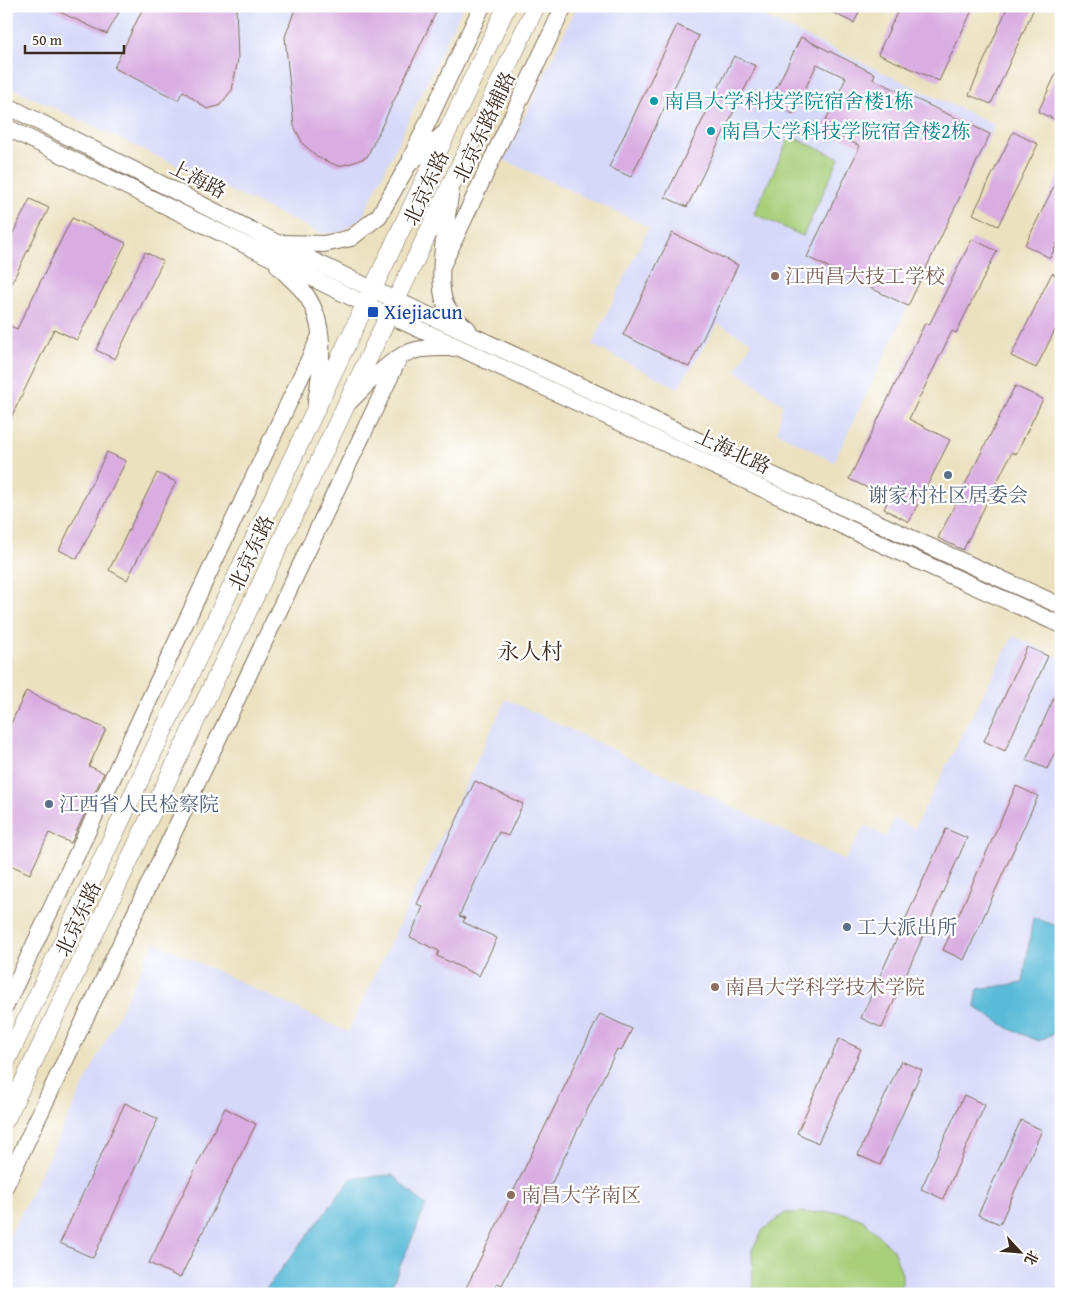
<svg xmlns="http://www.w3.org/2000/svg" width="1067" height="1300" font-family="'Gentium Book Plus','Noto Serif SC',serif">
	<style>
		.built { fill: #d5d8f9 }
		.green { fill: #a7cf7a; stroke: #717c4c }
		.water { fill: #5abbd9; stroke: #4a727c }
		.building { fill: #d9ade1 }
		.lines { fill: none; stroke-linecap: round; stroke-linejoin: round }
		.secondary-casing { stroke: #796a56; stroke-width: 18 }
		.primary-casing { stroke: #796a56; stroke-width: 19 }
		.secondary { stroke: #fff; stroke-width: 16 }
		.primary { stroke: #fff; stroke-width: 18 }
		.culture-dot { fill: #0f9aa8; stroke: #fff; stroke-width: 2 }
		.education-dot { fill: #8d6e63; stroke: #fff; stroke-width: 2 }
		.transit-dot { fill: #1a4fb4; stroke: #fff; stroke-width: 2 }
		.service-dot { fill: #5c6f8a; stroke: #fff; stroke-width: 2 }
		.labels { text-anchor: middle; stroke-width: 4.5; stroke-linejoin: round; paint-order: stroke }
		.culture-label { font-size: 20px; fill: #0d838f; stroke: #fff; text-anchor: start }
		.street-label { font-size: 20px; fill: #3b2a1e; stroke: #fff }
		.education-label { font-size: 20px; fill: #785e54; stroke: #fff; text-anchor: start }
		.transit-label { font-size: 20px; fill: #164399; stroke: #fff; text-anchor: start }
		.service-label { font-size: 20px; fill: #4e5e75; stroke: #fff; text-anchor: start }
		.quarter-label { font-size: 22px; fill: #3b2a1e; stroke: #fff }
	</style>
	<rect width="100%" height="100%" fill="#fff"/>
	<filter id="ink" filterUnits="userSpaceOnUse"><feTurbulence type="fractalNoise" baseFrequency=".02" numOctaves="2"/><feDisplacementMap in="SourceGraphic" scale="10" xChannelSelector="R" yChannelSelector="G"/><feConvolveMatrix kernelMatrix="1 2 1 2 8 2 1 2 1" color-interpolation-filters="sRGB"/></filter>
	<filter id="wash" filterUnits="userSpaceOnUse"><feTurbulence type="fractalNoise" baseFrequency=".0096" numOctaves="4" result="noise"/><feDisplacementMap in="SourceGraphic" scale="20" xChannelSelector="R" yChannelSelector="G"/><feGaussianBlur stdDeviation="1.12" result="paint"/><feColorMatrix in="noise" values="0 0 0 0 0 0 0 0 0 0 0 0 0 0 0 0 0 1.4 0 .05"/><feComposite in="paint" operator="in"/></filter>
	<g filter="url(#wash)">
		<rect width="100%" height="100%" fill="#ebe1bf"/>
		<path class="built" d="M6,6H463L362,218L339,233H320L6,85Z
			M577,6H741L995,125L834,462L777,432L783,404L736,371L752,342L718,324L678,388L592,345L649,227L504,160Z
			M1013,636L1061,658V1294H6V1244L154,942L348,1032L506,699L845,860L865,825L886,837L894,818L914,829Z"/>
		<path class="green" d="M790,136L839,158L803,236L754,214Z
			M841,1212L863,1220L893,1250L902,1274V1294H755L753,1291L752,1250L763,1230L785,1213Z"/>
		<path class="water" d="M1033,917L1061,928V1028L1058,1031L1039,1041L1010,1029L975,1007L978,989L1023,983Z
			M392,1175L426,1206L388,1294H262L352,1178Z"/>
		<g id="blocks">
			<path class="building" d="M47,6H122L107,34Z
				M144,6H236L238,59L232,90L219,106L207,109L183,91L178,100L114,68Z
				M296,6H439L367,157L352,163L338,166L319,158L303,144L294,126L285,37Z
				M819,6H862L854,23Z
				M900,6H974L939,81L878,54Z
				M1008,6H1035L991,104L969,95Z
				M677,25L699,36L631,177L609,167Z
				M801,37L875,74L873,79L990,134L908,306L807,257L860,146L822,128L846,78L817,64L793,114L769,103Z
				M734,56L756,66L687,207L665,197Z
				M1061,63V122L1038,112Z
				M1013,132L1038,144L998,226L973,214Z
				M1061,172V235L1050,258L1025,245Z
				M30,199L49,208L6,294V247Z
				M72,218L126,243L77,340L54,329L6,428V324L17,329Z
				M672,233L738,265L689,367L623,335Z
				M972,239L997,251L956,333L952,331L909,419L950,440L909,522L884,509L889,498L849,479L925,323L929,325Z
				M145,252L163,261L115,359L96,350Z
				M1052,273L1061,278V318L1036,368L1011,356Z
				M1015,386L1043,399L1016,454L1012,452L963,550L938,538Z
				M107,452L126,461L77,559L59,550Z
				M157,473L176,482L127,580L109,570Z
				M1027,647L1048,656L1005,751L984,741Z
				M1061,682V739L1047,769L1026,760Z
				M26,691L106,729L89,766L104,773L71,843L49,833L30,874L6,863V734Z
				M475,781L523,804L508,836L499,832L459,916L465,918L463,922L497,938L479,976L437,956L439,951L410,937L423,907L417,904Z
				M1016,786L1038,796L964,960L943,950Z
				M946,829L967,838L882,1028L861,1018Z
				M600,1014L632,1029L621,1051L617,1049L502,1285L497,1283L492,1294H463Z
				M839,1039L861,1049L818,1143L797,1133Z
				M901,1061L922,1070L880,1165L858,1155Z
				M964,1095L985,1105L943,1199L921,1189Z
				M125,1103L158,1119L93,1258L60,1243Z
				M225,1108L256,1124L180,1278L149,1263Z
				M1021,1120L1042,1130L1000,1224L978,1215Z"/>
		</g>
	</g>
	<g filter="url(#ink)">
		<use href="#blocks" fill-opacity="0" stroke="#796a56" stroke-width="1"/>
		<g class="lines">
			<g class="secondary-casing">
				<path id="secondary" d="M6,105L277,243L372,289L748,464L1061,606
					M6,127L365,304L914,559L1061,625
					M411,158L482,6
					M451,188C448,215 435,279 445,303C450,314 459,322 468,329
					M283,243L324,244L351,238L379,216L408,165L449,129
					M278,266C286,274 295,282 303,291C328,322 322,366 316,402
					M442,266L564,6
					M347,404C364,388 382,367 403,355C417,347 437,348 453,348
					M6,1005L320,336
					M6,1185L399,358"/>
			</g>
			<g class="primary-casing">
				<path id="primary" d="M6,1062L507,6
					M6,1119L536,6"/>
			</g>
			<use href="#secondary" class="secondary"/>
			<use href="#primary" class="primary"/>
		</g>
	</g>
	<g class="culture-dot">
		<circle cx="654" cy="101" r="5"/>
		<circle cx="711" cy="131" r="5"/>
	</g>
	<g class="education-dot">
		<circle cx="775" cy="276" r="5"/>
		<circle cx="715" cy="987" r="5"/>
		<circle cx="511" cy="1195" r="5"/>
	</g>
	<rect class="transit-dot" x="367" y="306" width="12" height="12" rx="2.5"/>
	<g class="service-dot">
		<circle cx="948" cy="475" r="5"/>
		<circle cx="49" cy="804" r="5"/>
		<circle cx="847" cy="927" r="5"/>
	</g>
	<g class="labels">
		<g class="culture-label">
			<text x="664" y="108">南昌大学科技学院宿舍楼1栋</text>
			<text x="721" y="138">南昌大学科技学院宿舍楼2栋</text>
		</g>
		<g class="street-label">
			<text transform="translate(484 127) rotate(-65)" y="7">北京东路辅路</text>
			<text transform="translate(198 179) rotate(27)" y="7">上海路</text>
			<text transform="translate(426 188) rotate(-65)" y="7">北京东路</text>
			<text transform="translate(733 451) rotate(25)" y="7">上海北路</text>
			<text transform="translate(251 553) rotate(-65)" y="7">北京东路</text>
			<text transform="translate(78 919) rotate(-65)" y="7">北京东路</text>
		</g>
		<g class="education-label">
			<text x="785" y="283">江西昌大技工学校</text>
			<text x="725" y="994">南昌大学科学技术学院</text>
			<text x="521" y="1202">南昌大学南区</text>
		</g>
		<g class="transit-label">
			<text x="384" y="319">Xiejiacun</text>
		</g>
		<g class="service-label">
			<text x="948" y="502" text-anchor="middle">谢家村社区居委会</text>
			<text x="59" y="811">江西省人民检察院</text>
			<text x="857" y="934">工大派出所</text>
		</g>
		<g class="quarter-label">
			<text x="530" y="659">永人村</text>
		</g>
	</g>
	<rect width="1067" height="1300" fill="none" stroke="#fff" stroke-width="25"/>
	<g transform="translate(1020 1252) rotate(116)" stroke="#ffffff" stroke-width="4" paint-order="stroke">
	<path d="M0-4L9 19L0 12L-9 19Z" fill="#3b2a1e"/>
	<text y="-8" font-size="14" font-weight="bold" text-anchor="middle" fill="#3b2a1e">北</text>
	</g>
	<path d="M25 45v8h99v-8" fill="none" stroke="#3b2a1e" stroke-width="2.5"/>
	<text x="32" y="45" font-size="15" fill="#3b2a1e" stroke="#ffffff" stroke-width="4" paint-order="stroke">50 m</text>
</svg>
